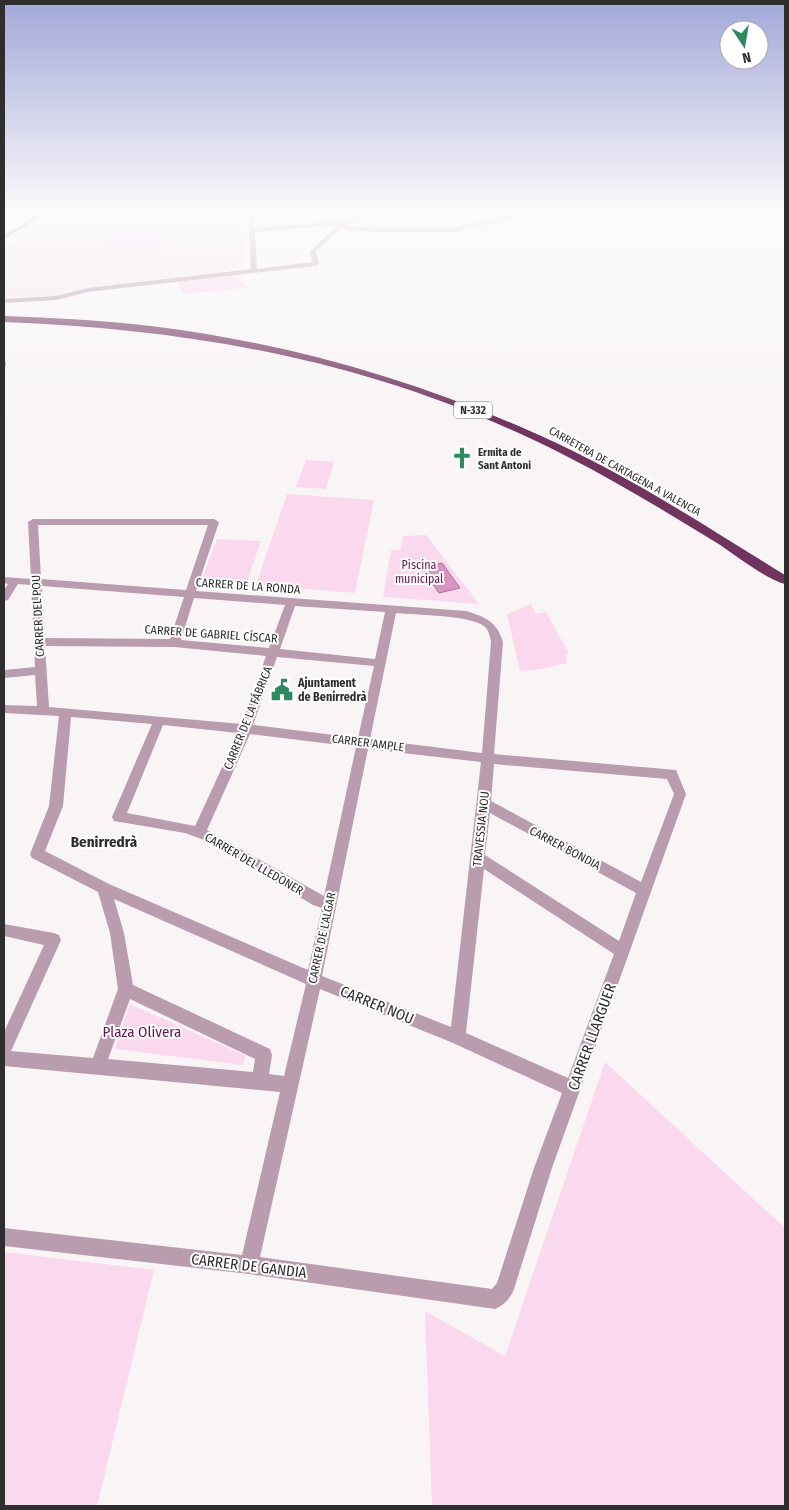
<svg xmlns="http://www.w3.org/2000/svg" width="789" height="1510" font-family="'Fira Sans Condensed',sans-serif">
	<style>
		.built { fill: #f3e7ef }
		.green { fill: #fad8ee }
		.water { fill: #d995c2; stroke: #a67696 }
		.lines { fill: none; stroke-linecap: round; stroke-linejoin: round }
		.street { fill: #ba9caf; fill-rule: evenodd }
		.secondary { fill: #9c708d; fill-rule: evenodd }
		.highway { fill: #70355f; fill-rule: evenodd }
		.shaded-wall { fill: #928e90 }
		.labels { text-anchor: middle; stroke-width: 4; stroke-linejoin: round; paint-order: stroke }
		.shield { fill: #fff; stroke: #6d6d6d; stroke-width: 1 }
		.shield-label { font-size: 11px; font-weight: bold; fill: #2f2e2f }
		.far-poi-label { font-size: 11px; font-weight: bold; fill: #2f2e2f; stroke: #fff; text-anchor: start }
		.far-street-label { font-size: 11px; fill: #2f2e2f; stroke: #fff }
		.park-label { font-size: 12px; fill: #641551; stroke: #fff }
		.street-label { font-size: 12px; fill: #2f2e2f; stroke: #fff }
		.poi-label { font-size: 12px; font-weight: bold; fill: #2f2e2f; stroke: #fff; text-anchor: start }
		.quarter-label { font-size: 15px; font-weight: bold; fill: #2f2e2f; stroke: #fff }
		.near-street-label { font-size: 15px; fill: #2f2e2f; stroke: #fff }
		.near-park-label { font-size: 15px; fill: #641551; stroke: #fff }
	</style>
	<rect width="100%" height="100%" fill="#f9f5f7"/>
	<path class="built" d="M4,213H31L4,229Z
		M59,213H243L242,266L238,268L134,283L63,291V295L4,298V247Z"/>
	<path class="green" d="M163,232L159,249L4,250V246L8,243L105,242L110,233Z
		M232,276L250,288L182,294L178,282Z
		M306,460L334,462L326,489L296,487Z
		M287,494L374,500L355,593L256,585Z
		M426,535L479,604L383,597L391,550H400L403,536Z
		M217,539L261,541L247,582L209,581L203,576Z
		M531,604L536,614L546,612L569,653L565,655L567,663L536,670L520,671L507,614Z
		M130,1004L246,1056L243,1065L115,1049Z
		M605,1062L785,1228V1506H432L425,1311L505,1356Z
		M4,1252L154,1270L97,1506H4Z"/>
	<path class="water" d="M442,563L460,588L439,593L422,568Z"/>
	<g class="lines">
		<path class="street" d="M248,213H254L255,228L343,221L363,213H371L345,226L377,228H453L522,213H533L453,232H377L341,229L316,251L319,264L316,266L88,292L56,300L4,303V299L56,296L88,288L251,269ZM338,225L310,251L312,262L257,269L255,232Z
			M33,519H214L219,522L196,591L466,611C486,617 497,622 503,642L494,754L676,770L686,794L552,1168L514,1289C511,1298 504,1305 495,1309L249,1274L4,1246V1228L242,1255L280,1092L4,1066V1032L44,945L4,936V924L54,933L59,935L61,940L11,1051L93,1058L118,989L110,933L98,892L32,858L30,854L49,806L59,716L4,713V705L37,706L35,675L4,678V670L35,667L31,585L18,584L8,600L4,601V590L8,584L4,583V577L31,579L28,522ZM38,525H208L186,590L41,579ZM42,586L184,597L170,639L45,638ZM194,598L285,605L269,648L181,640ZM295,606L385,612L375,659L280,649ZM396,613C415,615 473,615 485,627C489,631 490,637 491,642L482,753L370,739ZM45,646L174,647L266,656L242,724L49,707ZM277,657L374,666L358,738L253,725ZM71,717L152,724L112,817L114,821L185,833L204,840L313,905L322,908L308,970L109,884L45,851L63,806ZM163,725L238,733L195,826L127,813ZM250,734L356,747L324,896L207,830ZM368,749L481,762L451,1027L322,976ZM494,764L667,779L674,794L641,882L491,801ZM490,813L636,893L619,941L485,855ZM484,869L614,954L568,1078L466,1033ZM114,899L306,984L284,1076L269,1074L272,1055L270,1049L133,985L124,933ZM320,989L453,1043L562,1093L534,1168L497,1283L492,1289L260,1257ZM130,999L255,1059L253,1072L108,1059Z"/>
		<path class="secondary" d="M40,213H47L4,239V235Z"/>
		<path class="highway" d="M4,316C53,318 102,320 151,326C297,344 438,386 571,450C645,486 715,532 785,575V584C767,580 734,554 717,543C668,513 619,483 568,457C387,364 205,330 4,322Z"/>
	</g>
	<path class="shaded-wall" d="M4,357L6,364L4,369Z"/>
	<linearGradient id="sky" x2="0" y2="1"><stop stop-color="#a2a8d9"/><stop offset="0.5" stop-color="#fcfafb"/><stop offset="1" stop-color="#fcfafb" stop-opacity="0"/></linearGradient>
	<rect width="789" height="424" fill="url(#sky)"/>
	<defs>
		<g id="church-bare" transform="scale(1.725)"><path d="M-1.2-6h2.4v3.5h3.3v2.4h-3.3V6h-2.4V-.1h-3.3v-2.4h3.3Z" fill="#2e895f" stroke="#fff" stroke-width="2.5" paint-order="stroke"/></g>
		<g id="civic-bare" transform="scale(1.725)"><path d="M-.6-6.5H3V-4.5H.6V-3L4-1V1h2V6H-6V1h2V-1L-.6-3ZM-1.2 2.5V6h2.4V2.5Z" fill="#2e895f" stroke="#fff" stroke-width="2.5" paint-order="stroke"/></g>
	</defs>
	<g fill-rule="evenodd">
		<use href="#church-bare" x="462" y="458"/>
		<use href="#civic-bare" x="282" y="690"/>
	</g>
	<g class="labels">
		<rect class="shield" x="454" y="401.5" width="38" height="17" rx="4"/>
		<g class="shield-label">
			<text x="473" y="414">N-332</text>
		</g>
		<g class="far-poi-label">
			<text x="478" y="456">Ermita de<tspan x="478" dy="13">Sant Antoni</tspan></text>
		</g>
		<g class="far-street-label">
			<text transform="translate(625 471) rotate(29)" y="4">CARRETERA DE CARTAGENA A VALENCIA</text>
		</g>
		<g class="park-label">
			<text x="419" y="569">Piscina<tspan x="419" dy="14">municipal</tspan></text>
		</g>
		<g class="street-label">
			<text transform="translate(248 586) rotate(4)" y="4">CARRER DE LA RONDA</text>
			<text transform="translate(38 616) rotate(-93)" y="4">CARRER DEL POU</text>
			<text transform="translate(211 634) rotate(4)" y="4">CARRER DE GABRIEL CÍSCAR</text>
			<text transform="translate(248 718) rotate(-68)" y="4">CARRER DE LA FÁBRICA</text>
			<text transform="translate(368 743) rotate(7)" y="4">CARRER AMPLE</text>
			<text transform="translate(481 829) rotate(-84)" y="4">TRAVESSIA NOU</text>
			<text transform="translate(565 848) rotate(28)" y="4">CARRER BONDIA</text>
			<text transform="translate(254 864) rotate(30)" y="4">CARRER DEL LLEDONER</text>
			<text transform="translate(322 938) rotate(-78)" y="4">CARRER DE L'ALGAR</text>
		</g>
		<g class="poi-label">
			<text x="298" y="687">Ajuntament<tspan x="298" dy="14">de Benirredrà</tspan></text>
		</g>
		<g class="quarter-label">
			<text x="104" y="847">Benirredrà</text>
		</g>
		<g class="near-street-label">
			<text transform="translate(377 1005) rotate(22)" y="5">CARRER NOU</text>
			<text transform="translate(592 1037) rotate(-70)" y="5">CARRER LLARGUER</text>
			<text transform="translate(249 1266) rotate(7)" y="5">CARRER DE GANDIA</text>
		</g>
		<g class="near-park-label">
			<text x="142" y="1037">Plaza Olivera</text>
		</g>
	</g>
	<rect width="789" height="1510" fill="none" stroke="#2f2e2f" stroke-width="10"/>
	<g transform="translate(744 45) rotate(168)"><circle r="24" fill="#ffffff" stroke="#acabac"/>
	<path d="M0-4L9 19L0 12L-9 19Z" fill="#2e895f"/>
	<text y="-8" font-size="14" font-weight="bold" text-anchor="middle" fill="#2f2e2f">N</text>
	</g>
</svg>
